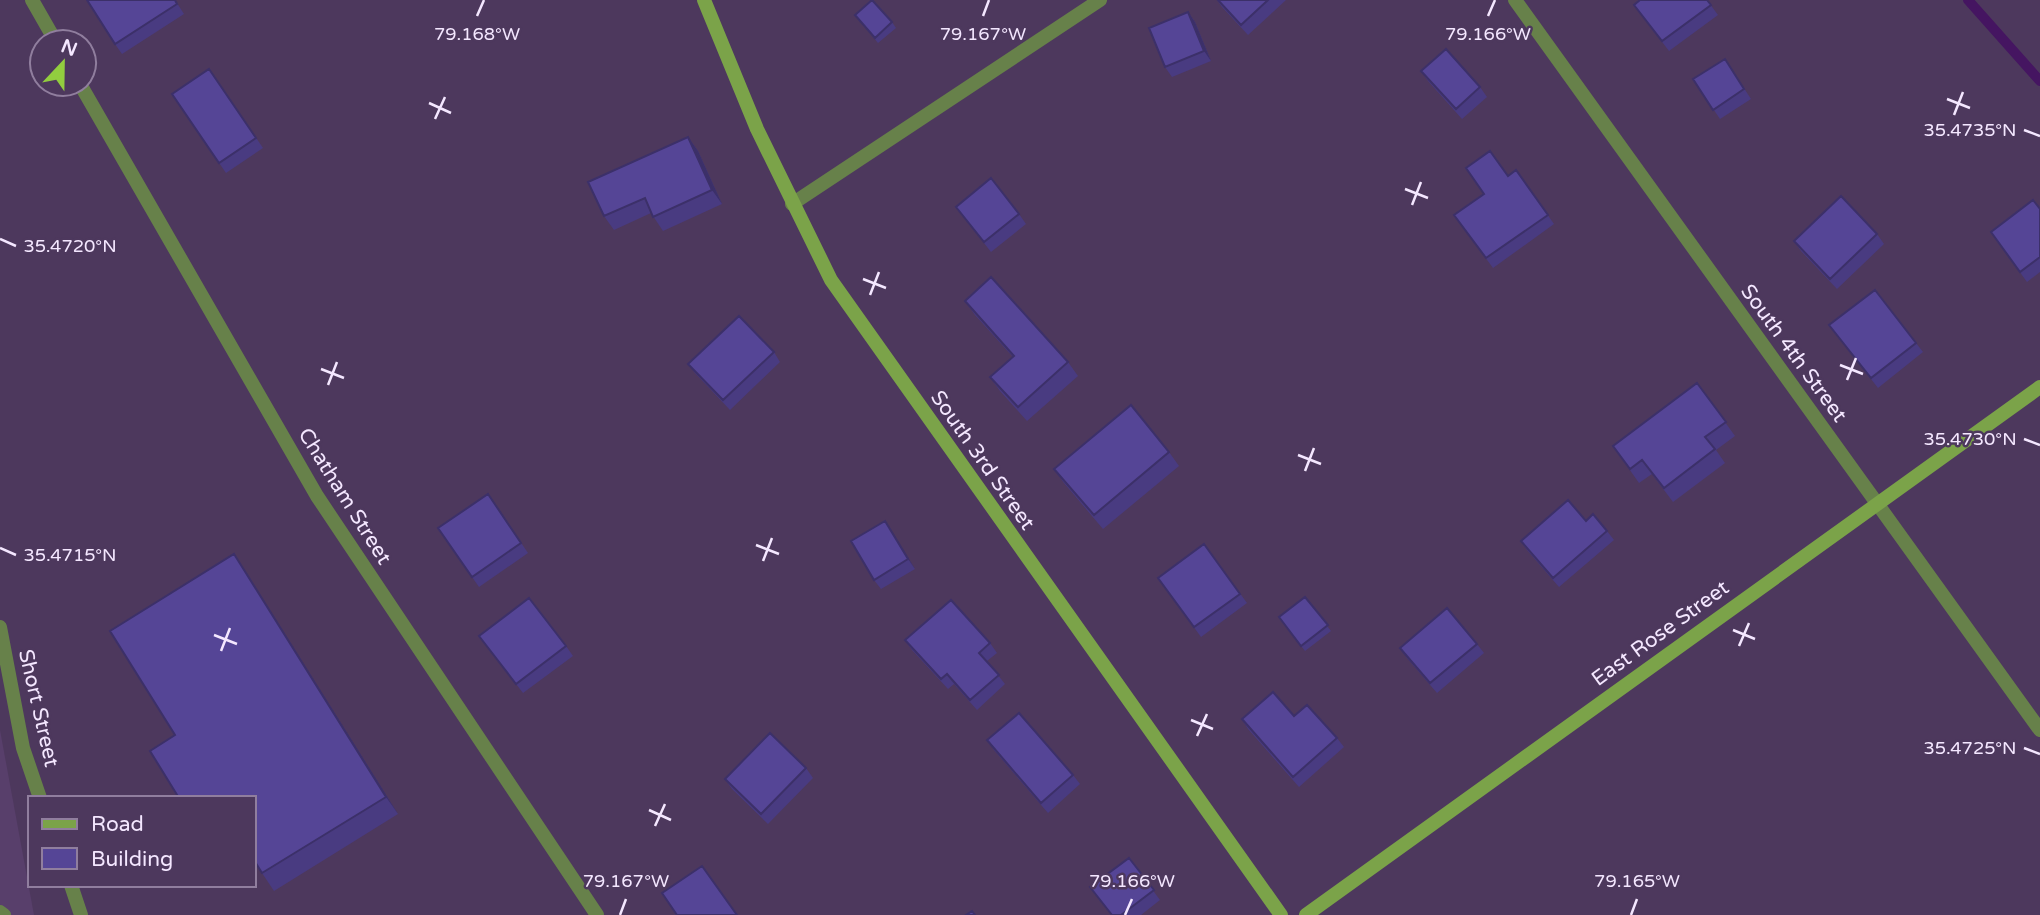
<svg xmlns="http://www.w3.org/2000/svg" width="2040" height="915" font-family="'Varela Round',sans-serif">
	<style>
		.built { fill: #583f6b }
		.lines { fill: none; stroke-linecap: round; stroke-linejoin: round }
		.stream { stroke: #451561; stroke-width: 10 }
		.lane { stroke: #67814a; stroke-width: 14 }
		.street { stroke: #67814a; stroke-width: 14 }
		.secondary { stroke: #7ba349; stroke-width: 14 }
		.wall { fill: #493b81 }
		.shaded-wall { fill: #3c3069 }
		.building { fill: #554596; stroke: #3c3069; stroke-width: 2 }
		.ticks { fill: none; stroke: #f4e7ff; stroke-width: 2.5 }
		.labels { text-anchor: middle; stroke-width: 5; stroke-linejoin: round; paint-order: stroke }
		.street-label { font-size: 21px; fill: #f4e7ff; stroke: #4d385d }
		.ticks-label { font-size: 18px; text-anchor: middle; fill: #f4e7ff; stroke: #4d385d; stroke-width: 5; stroke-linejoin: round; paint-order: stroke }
	</style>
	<rect width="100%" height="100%" fill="#4d385d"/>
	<path class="built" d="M0,730L34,915H0Z"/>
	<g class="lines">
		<path class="stream" d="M1968,0L2040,81"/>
		<path class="lane" d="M0,912L4,915"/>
		<path class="street" d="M32,0L56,42
			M1515,0L2040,730
			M80,84L317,496L597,915
			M792,204L1100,0
			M0,627L23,748L40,798
			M71,885L81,915"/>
		<path class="secondary" d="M704,0L757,129L831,280L1281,915
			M1306,915L2040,387"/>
	</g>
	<path class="wall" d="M175,0L184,14L122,54L115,44Z
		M1217,0H1286L1248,35L1222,7Z
		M1707,0L1718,15L1669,51L1634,5Z
		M1188,12L1195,22L1211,61L1172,77L1165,67Z
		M855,15L892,22L896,28L878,43Z
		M1725,59L1751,99L1720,119L1693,79Z
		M209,69L263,148L226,173L172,94Z
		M1421,71L1480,87L1487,97L1462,119L1428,81Z
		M688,137L698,151L722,204L663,231L651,213L614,230L604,216Z
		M1516,170L1554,224L1493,268L1454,215Z
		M956,207L1019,214L1026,224L991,252Z
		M2040,209V272L2027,282L1991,232Z
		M1877,234L1884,244L1837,289L1801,251L1794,241Z
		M965,301L1068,362L1078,376L1027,421L1000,391L990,377L1013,357L975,315Z
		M1829,325L1916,343L1923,352L1878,388Z
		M774,352L780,362L730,410L695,373L688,364Z
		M1697,383L1735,436L1716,450L1725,463L1673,502L1652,474L1639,483L1613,446Z
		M1169,452L1179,466L1103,529L1064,483L1054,469Z
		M488,494L528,553L479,587L438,528Z
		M885,521L915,569L881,589L874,580Z
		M1586,521L1607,531L1614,540L1559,587L1527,550L1521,541Z
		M1204,544L1247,603L1201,637L1158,578Z
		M246,572L398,814L274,891L262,873L175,735Z
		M1305,597L1331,631L1305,651L1279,617Z
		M479,636L566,646L573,656L523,693Z
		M905,640L990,643L997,653L987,661L1005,684L977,710L954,684L948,689L912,650Z
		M1477,644L1484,653L1437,693L1407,658L1400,648Z
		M1294,716L1337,738L1344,747L1299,787L1248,729L1242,719Z
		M987,740L1073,775L1080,784L1048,813L994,750Z
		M806,768L813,778L768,824L732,789L725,779Z
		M1129,858L1160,900L1141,915H1111Z"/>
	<path class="shaded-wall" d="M1188,12L1195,22L1211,61L1204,51Z
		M688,137L698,151L722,204L712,190Z
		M885,521L892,531L915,569L908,559Z
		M234,554L246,572L398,814L386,797Z"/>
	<path class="building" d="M87,0H175L177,4L115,44Z
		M872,0L892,22L875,38L855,15Z
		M1218,0H1268L1241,25Z
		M1640,0H1707L1711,5L1662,41L1634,5Z
		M1188,12L1204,51L1165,67L1149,28Z
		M1446,49L1480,87L1456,109L1421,71Z
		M1725,59L1744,89L1713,110L1693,79Z
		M209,69L256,138L219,163L172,94Z
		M688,137L712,190L653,217L645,198L604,216L588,182Z
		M1490,151L1508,176L1516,170L1548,215L1486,258L1454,215L1484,194L1466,168Z
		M991,178L1019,214L984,242L956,207Z
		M1841,196L1877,234L1830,279L1794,241Z
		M2033,200L2040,209V257L2020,272L1991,232Z
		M991,277L1068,362L1018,407L990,377L1014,356L965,301Z
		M1875,290L1916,343L1871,378L1829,325Z
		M739,316L774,352L723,400L688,364Z
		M1697,383L1726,422L1705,437L1715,449L1664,488L1642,460L1630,469L1613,446Z
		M1131,405L1169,452L1094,515L1054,469Z
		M488,494L521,543L472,577L438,528Z
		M1568,500L1586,521L1593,514L1607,531L1553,578L1521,541Z
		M885,521L908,559L874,580L851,541Z
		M1204,544L1240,594L1194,627L1158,578Z
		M234,554L386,797L262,873L254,860V798H179L150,751L175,735L110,631Z
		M1305,597L1328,625L1301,646L1279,617Z
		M529,598L566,646L516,684L479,636Z
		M951,600L990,643L979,653L999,675L970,700L947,674L941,679L905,640Z
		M1447,608L1477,644L1430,683L1400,648Z
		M1273,692L1294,716L1307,705L1337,738L1293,777L1242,719Z
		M1019,713L1073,775L1041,803L987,740Z
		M770,733L806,768L761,814L725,779Z
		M1129,858L1154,890L1121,915H1112L1090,887Z
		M702,866L737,915H677L662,893Z
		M972,911L975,915H966Z"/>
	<path class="ticks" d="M477,16L484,0M983,16L989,0M1488,16L1495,0M1947,99L1970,108M429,103L451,113M1954,115L1963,92M435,119L445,97M2024,130L2040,136M1405,189L1428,198M1412,205L1421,182M0,239L16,246M863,279L886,288M870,295L879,272M1840,365L1863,374M321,369L344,378M1847,380L1856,358M328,385L337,362M2024,439L2040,445M1298,455L1321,464M1305,471L1314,448M756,545L779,554M0,548L16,555M763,561L772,538M1733,630L1755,639M214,635L237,644M1739,646L1749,623M221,651L230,628M1191,720L1213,729M1197,736L1207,714M2024,748L2040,754M649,810L671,820M655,826L665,804M620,915L626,899M1125,915L1132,899M1631,915L1637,899"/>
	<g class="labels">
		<g class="street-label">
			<text transform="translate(1794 353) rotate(54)" y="7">South 4th Street</text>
			<text transform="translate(983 460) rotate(55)" y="7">South 3rd Street</text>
			<text transform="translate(345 496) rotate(58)" y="7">Chatham Street</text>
			<text transform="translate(1660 633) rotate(-36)" y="7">East Rose Street</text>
			<text transform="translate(39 708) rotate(77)" y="7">Short Street</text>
		</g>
	</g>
	<g class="ticks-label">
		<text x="1488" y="40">79.166°W</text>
		<text x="477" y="40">79.168°W</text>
		<text x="983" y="40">79.167°W</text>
		<text x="1970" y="136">35.4735°N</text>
		<text x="70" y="252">35.4720°N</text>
		<text x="1970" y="445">35.4730°N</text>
		<text x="70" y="561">35.4715°N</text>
		<text x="1970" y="754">35.4725°N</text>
		<text x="626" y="887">79.167°W</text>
		<text x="1132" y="887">79.166°W</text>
		<text x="1637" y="887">79.165°W</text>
	</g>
	<rect x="28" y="796" width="228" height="91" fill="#4d385d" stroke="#907e9e" stroke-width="2"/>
	<rect x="42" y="819" width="35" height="10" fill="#7ba349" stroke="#907e9e" stroke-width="2"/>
	<text x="91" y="831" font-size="21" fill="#f4e7ff">Road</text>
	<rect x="42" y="848" width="35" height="21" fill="#554596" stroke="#907e9e" stroke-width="2"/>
	<text x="91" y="866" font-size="21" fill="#f4e7ff">Building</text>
	<g transform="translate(63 63) rotate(22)"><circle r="33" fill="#4d385d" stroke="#907e9e" stroke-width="2"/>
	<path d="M0-5L12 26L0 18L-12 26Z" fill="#92cd3f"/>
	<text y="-10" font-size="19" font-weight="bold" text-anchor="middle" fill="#f4e7ff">N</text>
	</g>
</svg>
